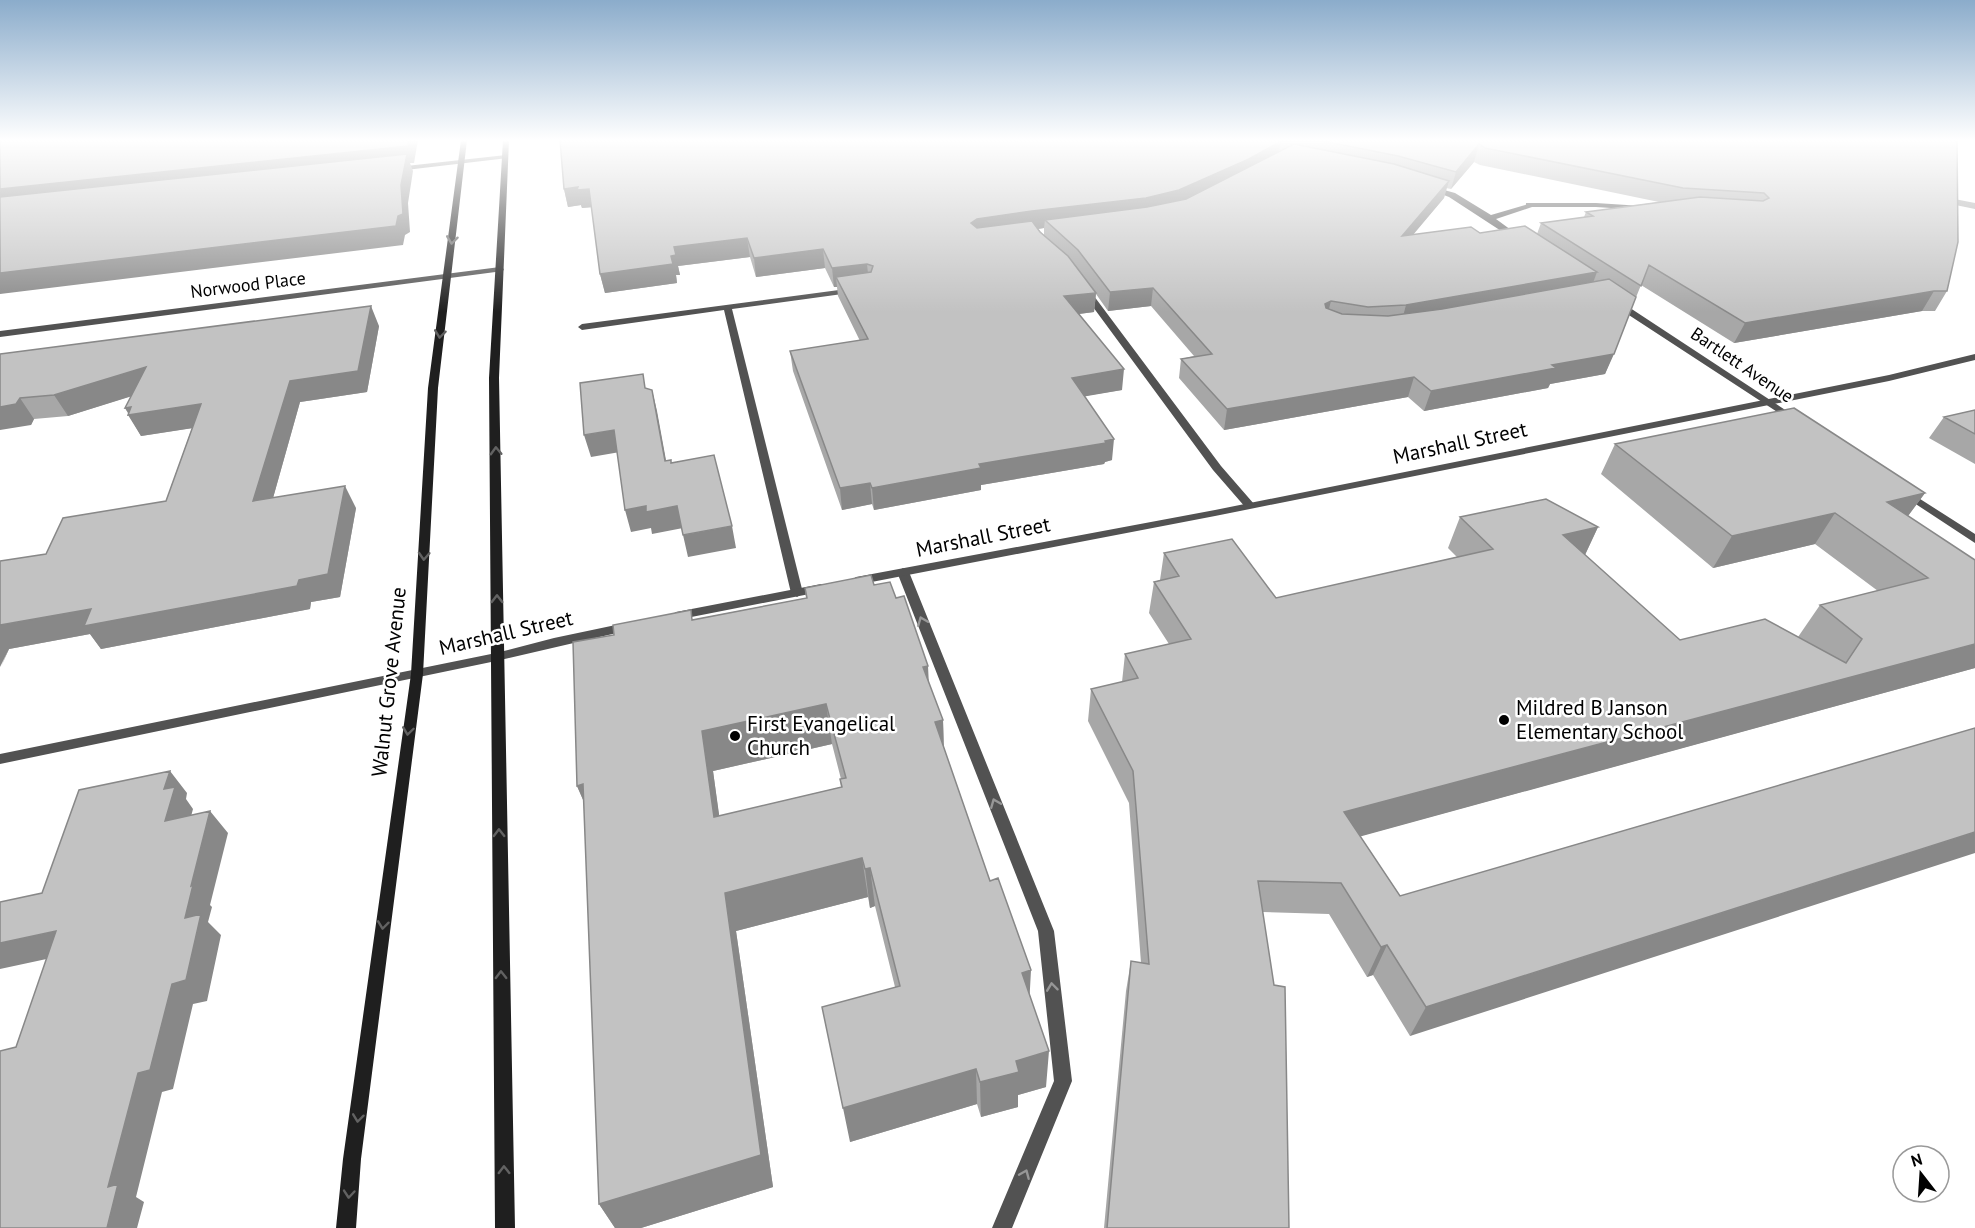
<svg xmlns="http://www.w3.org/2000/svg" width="1975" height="1228" font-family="'PT Sans',sans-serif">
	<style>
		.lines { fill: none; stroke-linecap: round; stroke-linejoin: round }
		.stream { fill: #a0a0a0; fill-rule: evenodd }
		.service { fill: #525252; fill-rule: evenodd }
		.minor { fill: #525252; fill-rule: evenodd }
		.tertiary { fill: #525252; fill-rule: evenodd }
		.secondary { fill: #1f1f1f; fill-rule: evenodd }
		.wall { fill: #a7a7a7; fill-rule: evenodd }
		.shaded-wall { fill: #888 }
		.building { fill: #c2c2c2; stroke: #888; stroke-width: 1.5; fill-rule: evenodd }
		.oneway { stroke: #626262 }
		.oneway2 { stroke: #979797 }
		.poi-dot { fill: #000; stroke: #fff; stroke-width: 2 }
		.labels { text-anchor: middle; stroke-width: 5; stroke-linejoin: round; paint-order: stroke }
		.far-street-label { font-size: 18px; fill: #000; stroke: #fff }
		.street-label { font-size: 21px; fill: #000; stroke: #fff }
		.poi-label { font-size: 21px; fill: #000; stroke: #fff; text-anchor: start }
	</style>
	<rect width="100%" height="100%" fill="#fff"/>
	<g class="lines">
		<path class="stream" d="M1939,196L1975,203V209L1936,201V197Z"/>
		<path class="service" d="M1526,203H1596L1642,206L1646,208L1642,210L1596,207H1526Z
			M854,288L858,290L857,292L732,309L803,593L797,597L791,593L724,310L582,330L578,327L582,324Z
			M1082,288H1088L1221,466L1254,504L1255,506L1254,508H1246L1213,470L1082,292Z
			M903,568L909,572L1054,931L1072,1081L1012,1228H992L1054,1081L1038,931L897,572Z"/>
		<path class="minor" d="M506,155L508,156V158L397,171L394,169L397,167Z
			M1430,186L1455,193L1491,215L1532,203V207L1496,219L1522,238L1515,240L1449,197L1428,189V187Z
			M500,267L504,269L503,271L0,337V331Z
			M1615,302H1621L1799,419L1797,421H1791L1615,306Z
			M1906,490L1975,534V543L1902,495L1901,493L1902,491Z"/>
		<path class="tertiary" d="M1975,354V360L1889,381L1215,516L856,585L850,581L856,577L1215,510L1889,375Z
			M821,584L825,585L827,588L825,591L676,620L670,616L676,612Z
			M630,622L636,626L634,629L496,661L0,764V754L496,653L554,638Z"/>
		<path class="secondary" d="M461,140H467L438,388L423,674L361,1159L356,1228H336L343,1159L411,674L428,388Z
			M503,140H509L499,378L515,1228H495L489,378Z"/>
	</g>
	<path class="wall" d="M560,140H1957L1947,291L1935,311H1922L1734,343L1641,285L1605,374L1550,384L1548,388L1424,411L1408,397L1224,430L1179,378L1181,359L1194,356L1151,306L1108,311L1096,294L1094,312L1079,314L1122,390L1084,396L1112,460L1105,462L1104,464L981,485V490L874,510L872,504L842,510L793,371L790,351L860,341L838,296L837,287H834L825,268L756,277L750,257L678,266L680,275H676L677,283L605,293L600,274L592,207L582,208L581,205L568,207L564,189ZM1474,162L1480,165L1659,202L1586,212L1584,217L1541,223L1537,234L1480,233L1413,234L1444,198L1446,188L1451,189ZM1044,228V235L1038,229Z
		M379,326L367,392L300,402L273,498L356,508L340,597L311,602L310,609L101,649L90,634L9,649L1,667L46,554L166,501L192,428L141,436L125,408L131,396L68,416L34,419L31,425L0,354Z
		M1975,410V464L1929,438L1944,417Z
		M1615,444L1925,493L1908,516L1975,668L1360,836L1400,896L1975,728L1410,1036L1373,975L1367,977L1329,914L1263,912L1289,1228H1104L1126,991L1131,961L1141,963L1129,803L1088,721L1091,689L1122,682L1125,654L1169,644L1149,613L1154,582L1160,580L1164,553L1276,598L1457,557L1448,548L1460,517L1598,527L1585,555L1680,640L1798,637L1820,605L1878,591L1815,544L1713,568L1601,474Z
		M874,585L929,684L943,720L944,748L1030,996L1046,1087L1018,1095V1107L981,1117L977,1104L850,1142L895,987L875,906L870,908L868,897L736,931L773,1187L641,1228H615L599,1204L584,802L577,786L614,635L806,598L805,588ZM832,744L841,779H840L841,787L719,816L713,771Z"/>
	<path class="shaded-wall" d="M409,140H418L414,163H410L413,171L408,203L410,232L405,235L403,245L0,294V189Z
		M1281,141L1278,158L1177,208L1045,220L1044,228L977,238L971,223L977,219Z
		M1479,144L1474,162L1451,189L1456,172Z
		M1449,181L1444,198L1397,254L1402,236Z
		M578,187L589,189L594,207L582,208L581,205L568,207L564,189Z
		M747,238L750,257L678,266L680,275H676L677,283L605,293L600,274L671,256L674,247Z
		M823,249L825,268L756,277L754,258Z
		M867,264L869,283L836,277L837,287H834L832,268Z
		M1597,272L1590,291L1401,324L1406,305Z
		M1153,288L1151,306L1108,311L1110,292Z
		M1934,291L1922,311L1734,343L1745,323Z
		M1096,293L1094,312L1063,316L1064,296Z
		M1331,301L1326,320L1325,304Z
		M371,306L379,326L367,392L300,402L266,523L253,501L290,381Z
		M1614,354L1605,374L1550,384L1548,388L1424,411L1431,391L1552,365Z
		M146,367L158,388L68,416L54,395Z
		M1124,369L1122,390L1070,399L1072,378Z
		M1414,377L1408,397L1224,430L1227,409Z
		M652,390L657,411L670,482L665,461Z
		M20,398L34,419L31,425L0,430V407Z
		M201,404L213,425L141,436L128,415L129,414L125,408Z
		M614,430L620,452L591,457L584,435Z
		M1114,439L1112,460L1105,462L1104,464L981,485V490L874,510L872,488L979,464Z
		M870,483L872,504L842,510L840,488Z
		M345,486L356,508L340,597L311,602L310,609L101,649L90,634L9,649L0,667V625L91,609L299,580Z
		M1925,493L1902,524L1887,502Z
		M646,506H677L683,528L652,534L651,528L631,532L625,510Z
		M1835,513L1815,544L1713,568L1732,536Z
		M732,526L736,548L688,557L683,535Z
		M1598,527L1583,559L1563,535Z
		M1975,644V668L1333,844L1344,812Z
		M928,666L930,706L923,667Z
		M826,704L832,744L713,771L725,857L714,817L702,731Z
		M943,720L944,760L935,722Z
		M170,771L187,793L186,799L193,809L184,843L165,821L164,789Z
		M583,784L594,825L577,786Z
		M210,811L228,833L210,905L212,907L208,922L221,935L207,1001L193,1004L173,1089L162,1092L136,1197L144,1202L137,1228H107L108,1187L138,1073L185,918L191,886Z
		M1975,832V853L1410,1036L1426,1007Z
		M862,858L868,897L736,931L773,1187L641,1228H615L599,1204L725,893Z
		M870,868L875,906L870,908L865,869Z
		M56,931L79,952L0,969V943Z
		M1387,945L1373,975L1367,977L1381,947Z
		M1031,970L1029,1007L1022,973Z
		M1049,1051L1046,1087L1018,1095V1107L981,1117L980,1082L1016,1061Z
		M976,1069L977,1104L850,1142L843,1108Z"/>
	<path class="building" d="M0,140H409L408,146L0,189Z
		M560,140H1277L1281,141L1249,159L1179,190L1146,198L1032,211L977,219L971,223L977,228L1032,221L1040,232L1068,256L1096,293L1064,296L1124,369L1072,378L1114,439L1105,441L1106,443L979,464L981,468L872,488L870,483L840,488L790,351L868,339L836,277L871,272L873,266L867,264L832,268L823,249L754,258L747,238L674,247L676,255L671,256L673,264L600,274L589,189L577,190L578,187L564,189Z
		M1318,140H1957L1958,242L1947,291H1934L1745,323L1649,265L1641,286L1541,223L1593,216L1586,212L1700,197L1763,201L1769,198L1764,193L1683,188L1485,148L1479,144L1456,172L1398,156Z
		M1294,144L1394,164L1449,181L1402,236L1471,227L1480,233L1525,226L1597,272L1406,305L1368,307L1331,301L1325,304L1326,308L1342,314L1388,316L1442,309L1609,279L1636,297L1614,354L1552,365L1556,368L1431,391L1414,377L1227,409L1181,359L1212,354L1153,288L1110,292L1078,250L1045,220L1147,207L1186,199Z
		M407,154L401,185L403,214L398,216L396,226L0,273V197Z
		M371,306L358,371L290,381L253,501L345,486L328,574L299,580L297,586L84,626L91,609L0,625V561L46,554L63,518L166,501L201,404L128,415L131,407L125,408L146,367L54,395L20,398L16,404L0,407V354Z
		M643,374L645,388L652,390L665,461L671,460V463L714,455L732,526L683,535L677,506L646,512V506L625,510L614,430L584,435L580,383Z
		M1794,408L1925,493L1887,502L1975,560V644L1344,812L1400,896L1975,728V832L1426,1007L1387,945L1381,947L1341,883L1258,881L1274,985L1285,987L1289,1228H1107L1131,961L1149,964L1133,771L1091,689L1138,678L1125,654L1191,639L1154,582L1179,576L1164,553L1232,539L1276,598L1493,549L1460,517L1546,499L1598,527L1563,535L1680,640L1765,619L1846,663L1862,639L1820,605L1928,578L1835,513L1732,536L1615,444Z
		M1975,410V434L1944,417Z
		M871,575L874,585L890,582L896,598L904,596L928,666L923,667L943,720L935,722L990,881L998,878L1031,970L1022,973L1049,1051L1016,1061L1019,1072L980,1082L976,1069L843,1108L822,1007L900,986L870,868L865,869L862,858L725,893L761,1155L599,1204L583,784L577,786L573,642L614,635L613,625L691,610L692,620L807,598L805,588ZM826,704L846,778L840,779L842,787L714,817L702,731Z
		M170,771L164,789L175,787L165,821L210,811L191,886L193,885L185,918L201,914L186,980L172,984L150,1070L138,1073L108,1187L118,1184L107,1228H0V1051L16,1047L56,931L0,943V902L42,893L79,790Z"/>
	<defs><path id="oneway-chevron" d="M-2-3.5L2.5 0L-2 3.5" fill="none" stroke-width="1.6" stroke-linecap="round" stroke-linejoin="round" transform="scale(1.5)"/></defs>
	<g class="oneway">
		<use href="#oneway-chevron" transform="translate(452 240) rotate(97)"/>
		<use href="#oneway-chevron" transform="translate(440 334) rotate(97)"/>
		<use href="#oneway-chevron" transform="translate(496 451) rotate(-92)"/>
		<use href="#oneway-chevron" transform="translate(424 556) rotate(93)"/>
		<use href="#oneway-chevron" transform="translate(497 599) rotate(-90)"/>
		<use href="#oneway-chevron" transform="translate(408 731) rotate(98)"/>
		<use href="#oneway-chevron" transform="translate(499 833) rotate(-91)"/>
		<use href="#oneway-chevron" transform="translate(383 925) rotate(97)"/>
		<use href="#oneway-chevron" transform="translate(501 975) rotate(-91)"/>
		<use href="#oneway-chevron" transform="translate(358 1118) rotate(97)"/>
		<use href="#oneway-chevron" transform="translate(504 1170) rotate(-91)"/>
		<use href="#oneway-chevron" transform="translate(349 1194) rotate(95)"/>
	</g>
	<g class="oneway2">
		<use href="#oneway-chevron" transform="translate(922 621) rotate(-112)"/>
		<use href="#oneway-chevron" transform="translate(995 803) rotate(-112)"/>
		<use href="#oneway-chevron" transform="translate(1052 987) rotate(-97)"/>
		<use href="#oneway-chevron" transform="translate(1025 1174) rotate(-67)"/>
	</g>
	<linearGradient id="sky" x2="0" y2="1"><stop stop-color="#8baccb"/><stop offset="0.45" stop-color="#fff"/><stop offset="1" stop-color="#fff" stop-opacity="0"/></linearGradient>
	<rect width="1975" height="312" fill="url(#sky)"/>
	<g class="poi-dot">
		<circle cx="1504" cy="720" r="6"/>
		<circle cx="735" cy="736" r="6"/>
	</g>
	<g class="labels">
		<g class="far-street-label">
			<text transform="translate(248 285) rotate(-7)" y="6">Norwood Place</text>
			<text transform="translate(1742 365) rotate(34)" y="6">Bartlett Avenue</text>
		</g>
		<g class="street-label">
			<text transform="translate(1460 443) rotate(-12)" y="7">Marshall Street</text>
			<text transform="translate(983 537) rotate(-11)" y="7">Marshall Street</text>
			<text transform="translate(506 633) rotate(-13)" y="7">Marshall Street</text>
			<text transform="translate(389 682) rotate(-84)" y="7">Walnut Grove Avenue</text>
		</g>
		<g class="poi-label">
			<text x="1516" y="715">Mildred B Janson<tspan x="1516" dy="24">Elementary School</tspan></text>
			<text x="747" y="731">First Evangelical<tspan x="747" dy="24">Church</tspan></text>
		</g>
	</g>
	<g transform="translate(1921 1174) rotate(343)"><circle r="28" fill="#ffffff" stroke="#999999" stroke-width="1.5"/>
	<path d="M0-4.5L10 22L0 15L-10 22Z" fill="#000000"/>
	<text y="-9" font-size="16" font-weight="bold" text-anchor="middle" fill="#000000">N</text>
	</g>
</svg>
